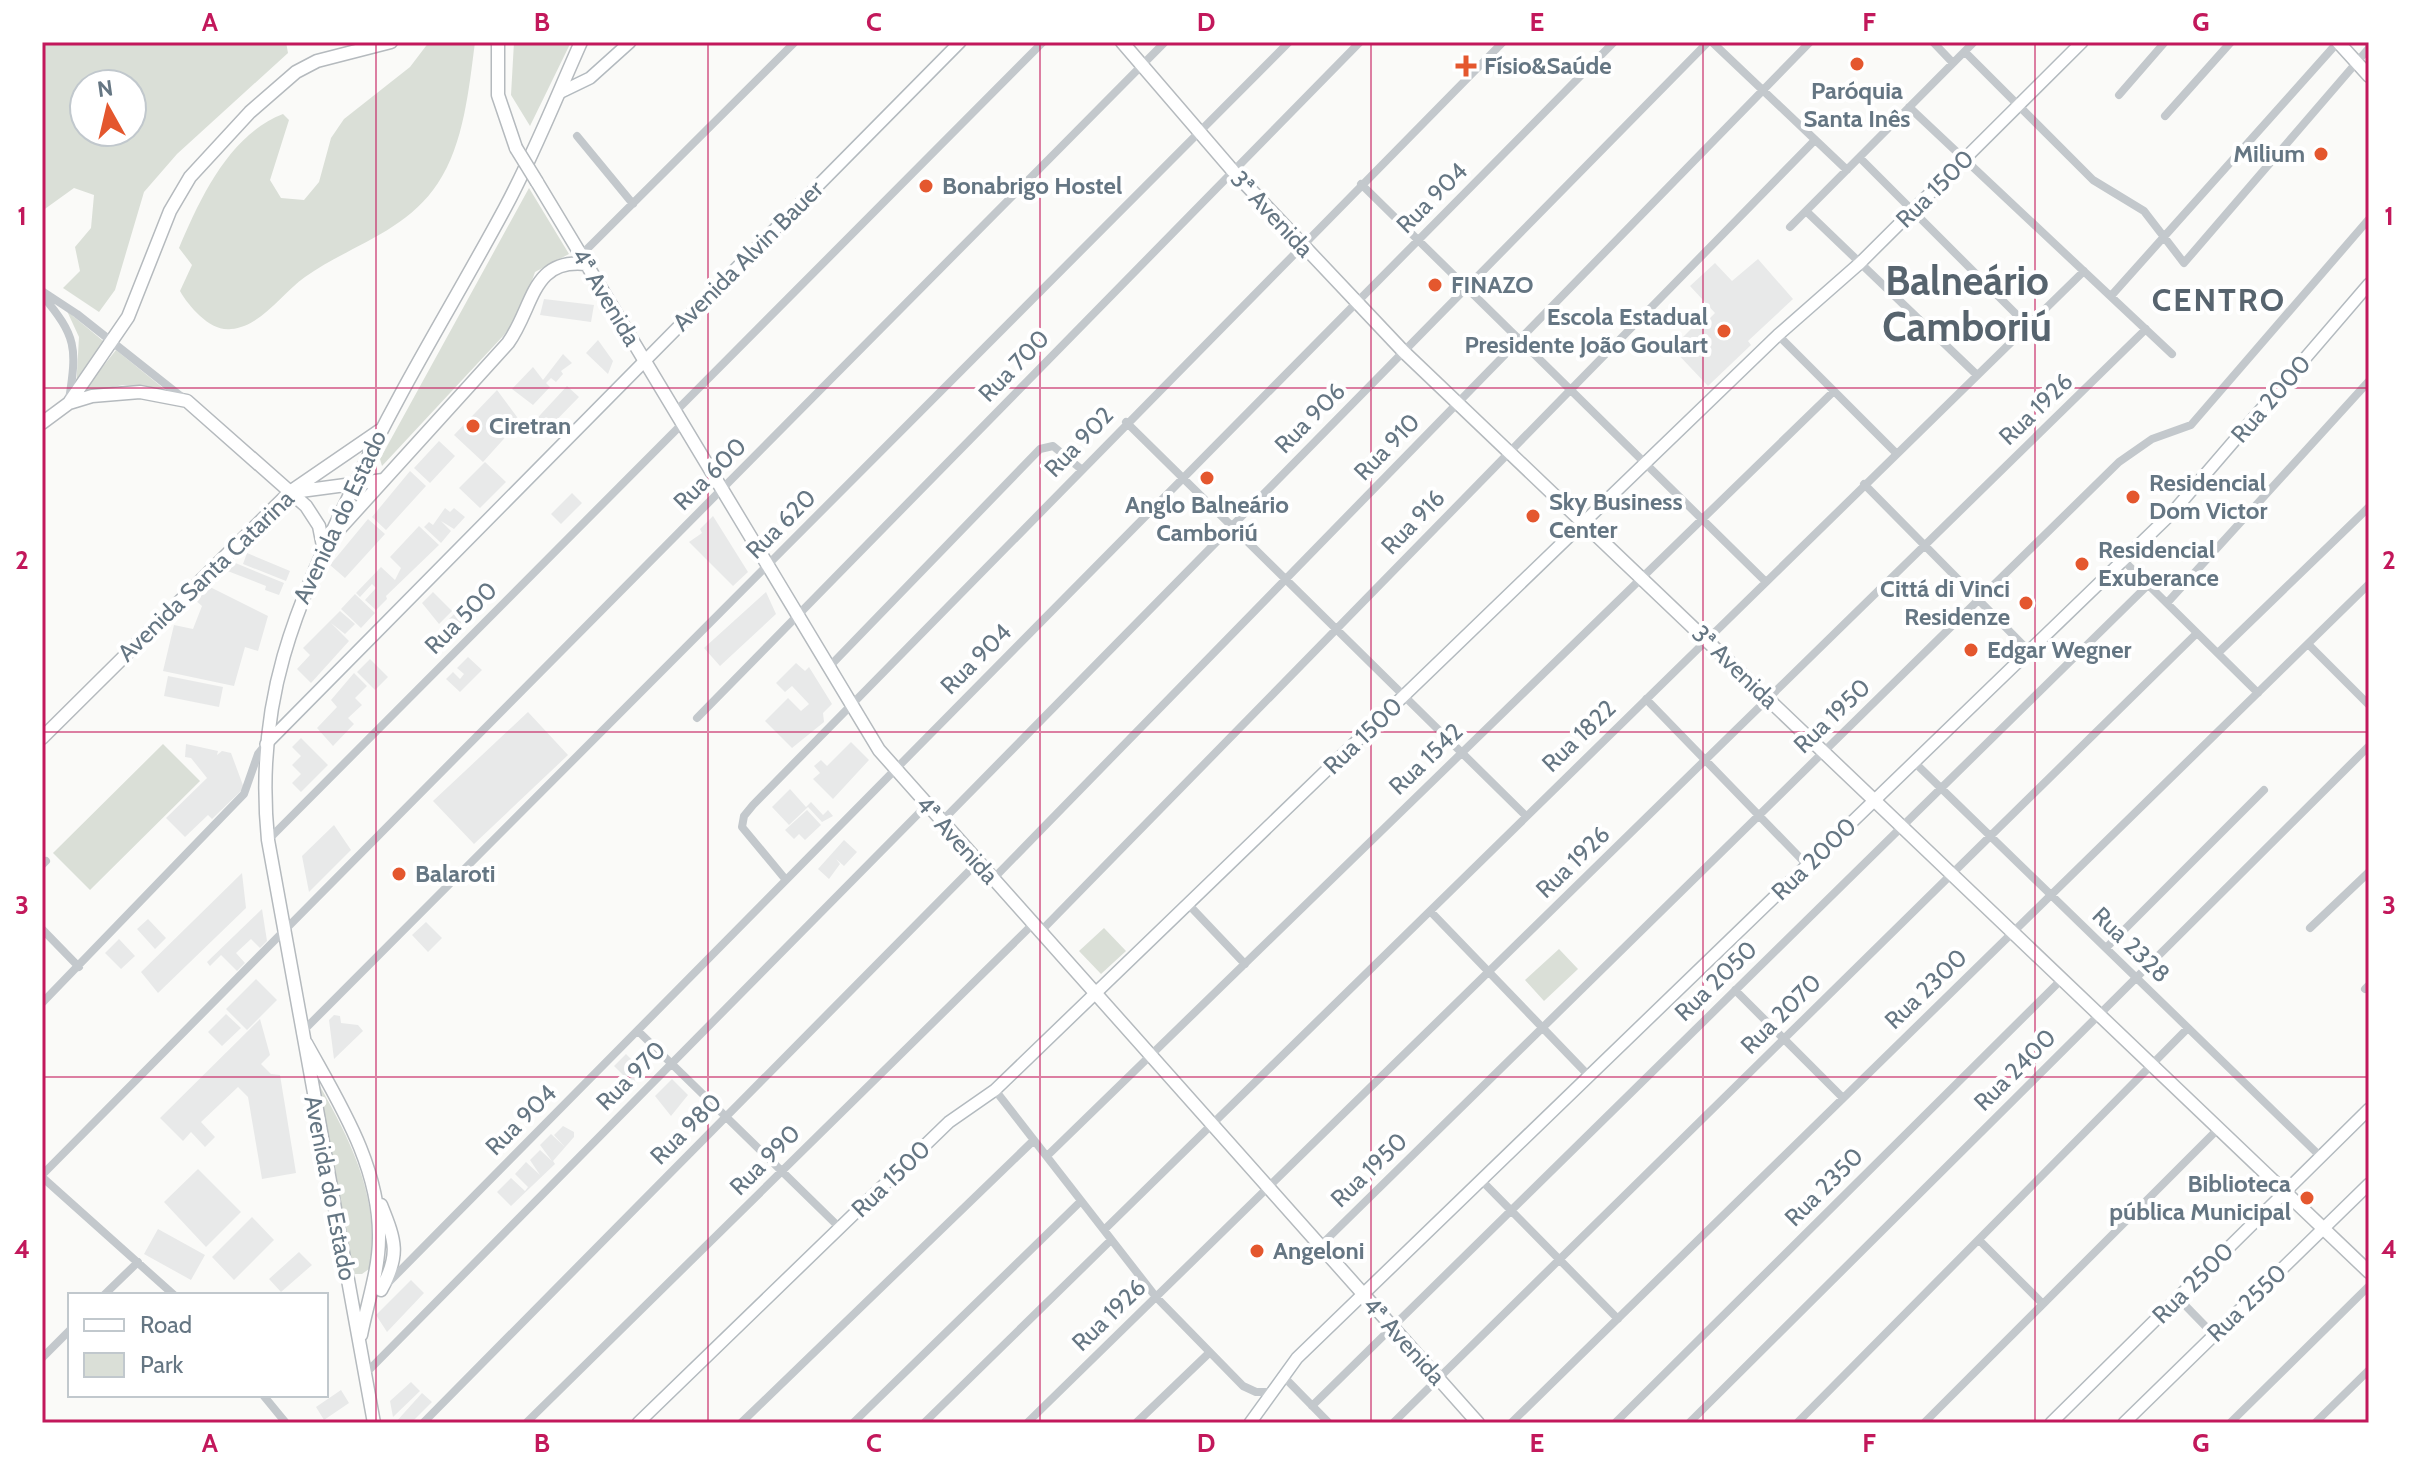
<svg xmlns="http://www.w3.org/2000/svg" width="2411" height="1465" font-family="Cabin,sans-serif">
	<style>
		.built { fill: #e8e9e9 }
		.green { fill: #dadfd7; fill-rule: evenodd }
		.lines { fill: none; stroke-linecap: round; stroke-linejoin: round }
		.secondary-casing { stroke: #b3babf; stroke-width: 14 }
		.primary-casing { stroke: #b5babe; stroke-width: 15 }
		.street { stroke: #c3c8cc; stroke-width: 8 }
		.secondary { stroke: #fff; stroke-width: 11 }
		.primary { stroke: #fff; stroke-width: 12 }
		.primary-bridge-casing { stroke: #b5babe; stroke-width: 15; stroke-linecap: butt }
		.primary-bridge { stroke: #fff; stroke-width: 12 }
		.grid { fill: none; stroke: #c2185b; stroke-width: 2; stroke-opacity: 0.55 }
		.poi-dot { fill: #e4572e; stroke: #fff; stroke-width: 3 }
		.labels { text-anchor: middle; stroke-width: 8; stroke-linejoin: round; paint-order: stroke }
		.poi-label { font-size: 24px; font-weight: bold; fill: #657683; stroke: #fff; text-anchor: start }
		.street-label { font-size: 24px; fill: #657683; stroke: #fff }
		.district-label { font-size: 32px; font-weight: bold; letter-spacing: 2px; fill: #57646e; stroke: #fff }
		.town-label { font-size: 40px; font-weight: bold; fill: #57646e; stroke: #fff }
		.neatline { fill: none; stroke: #c2185b; stroke-width: 3 }
		.grid-label { font-size: 26px; text-anchor: middle; font-weight: bold; fill: #c2185b }
	</style>
	<rect width="100%" height="100%" fill="#fafaf8"/>
	<path class="built" d="M1758,259L1793,299L1748,341L1751,345L1708,386L1672,348L1704,316L1708,320L1715,313L1690,286L1715,263L1732,281Z
		M544,299L594,305L591,322L540,315Z
		M598,340L613,361L608,374L586,353Z
		M563,354L572,363L561,371L563,374L556,382L551,378L546,383L550,387L533,405L512,389L533,367L543,380Z
		M567,386L579,397L540,437L529,427Z
		M497,390L520,421L483,462L454,435Z
		M439,441L455,456L430,483L414,468Z
		M485,462L506,482L480,508L459,488Z
		M410,471L426,486L386,530L372,517Z
		M572,493L582,503L561,524L551,514Z
		M445,508L450,512L454,508L465,517L454,529L441,521L451,531L441,543L424,527L429,522L433,525Z
		M713,516L748,572L733,586L689,542L702,533L700,529Z
		M368,519L385,534L345,578L330,565Z
		M419,526L439,545L386,596L387,599L376,610L365,600L376,588L372,584L360,597L356,593L381,567L395,580L401,568L390,557Z
		M247,553L290,571L286,581L243,564Z
		M233,562L284,583L279,595L265,590L266,586L225,570Z
		M210,587L268,616L258,651L245,647L234,686L163,671L174,625L193,629L202,606L195,600Z
		M433,592L452,611L439,624L422,603Z
		M766,592L776,614L720,666L704,648Z
		M355,594L375,613L361,628L341,609Z
		M468,601L480,612L456,635L447,626L452,622L449,619Z
		M340,611L355,624L345,634L331,623L349,641L311,683L297,669L310,655L303,648Z
		M468,657L482,670L460,692L446,679L453,672L460,679L464,674L457,668Z
		M370,659L388,677L375,690L357,672Z
		M796,663L805,671L809,667L832,704L823,713L824,722L792,748L765,721L788,698L801,711L809,704L792,686L785,692L776,683Z
		M354,673L367,686L355,698L362,705L348,718L354,724L333,746L317,728L337,707L331,700Z
		M168,676L223,687L219,707L164,696Z
		M528,712L568,755L474,844L433,801Z
		M301,738L328,765L301,792L292,783L301,774L292,765L301,756L292,747Z
		M851,742L869,760L833,799L813,779L820,773L814,766L821,760L827,766Z
		M186,744L218,751L217,755L222,751L231,753L244,788L212,819L208,815L185,837L166,818L207,778L191,758L185,757Z
		M790,789L806,807L811,802L823,815L828,810L833,816L822,822L808,807L789,825L772,807Z
		M807,810L821,825L805,840L799,834L794,839L785,830Z
		M334,825L351,850L309,892L302,856Z
		M844,840L857,852L844,866L836,859L840,864L829,879L818,869Z
		M242,873L246,908L158,993L141,972Z
		M262,909L267,941L260,948L251,939L236,953L245,963L237,971L221,955L210,966L207,962Z
		M148,919L166,938L155,949L137,929Z
		M426,922L442,938L428,952L412,935Z
		M119,939L135,956L121,969L105,953Z
		M256,979L277,1000L247,1030L226,1009Z
		M226,1014L241,1028L222,1046L208,1032Z
		M334,1015L340,1016L341,1023L358,1025L363,1031L334,1059L329,1020Z
		M260,1019L270,1055L261,1064L271,1074L280,1075L296,1173L262,1179L248,1097L238,1087L201,1122L215,1137L205,1147L191,1132L183,1141L160,1118Z
		M626,1054L644,1072L632,1084L614,1066Z
		M672,1079L688,1095L671,1116L655,1096Z
		M563,1126L574,1132V1137L553,1161L555,1164L511,1206L497,1192L511,1178L525,1191L528,1187L515,1174L526,1162L540,1175L530,1160L540,1150L552,1161L540,1145L551,1134L565,1147L554,1135Z
		M198,1169L241,1212L206,1247L164,1202Z
		M252,1217L274,1240L234,1280L212,1257Z
		M158,1229L205,1255L191,1280L144,1254Z
		M299,1252L312,1265L281,1292L269,1279Z
		M411,1280L424,1293L387,1332L376,1315Z
		M411,1382L420,1391L393,1417L390,1401Z
		M341,1390L349,1403L324,1420L316,1407Z
		M422,1393L432,1402L411,1423H395Z"/>
	<path class="green" d="M42,42H286L288,53L177,154L144,192L115,290L99,312L63,288L80,271L75,247L91,228L94,195L74,188L42,211ZM84,84H132V132H84Z
		M429,42H475C469,88 464,144 438,183C405,233 350,245 305,277C282,293 262,326 231,329C211,332 189,307 180,291L192,265L179,248C200,198 230,134 283,114L289,120L270,180L281,198L304,200L319,182L331,138L344,119L410,67Z
		M514,42H571L530,126L511,95Z
		M529,188L569,254L535,272L522,310L504,335L382,466L380,459Z
		M67,311L108,345L76,389L79,337Z
		M116,350L163,388L123,385L82,393Z
		M163,744L200,781L90,890L53,853Z
		M1104,928L1126,951L1101,974L1079,951Z
		M1559,949L1578,969L1544,1001L1525,980Z
		M316,1079C349,1138 382,1198 369,1269L362,1274H354L349,1268Z"/>
	<g class="lines">
		<g class="secondary-casing">
			<path id="secondary" d="M559,93L590,78L630,42
				M266,744L960,42
				M638,1423L949,1122L995,1090L1778,335L1860,263L2082,42
				M1250,1423L1297,1358L2172,513L2369,284
				M2051,1423L2369,1109
				M2124,1423L2369,1184"/>
		</g>
		<g class="primary-casing">
			<path id="primary" d="M498,42V95L516,148
				M1122,42L1233,171L1404,352L2369,1272
				M2338,42L2369,76
				M537,182L879,750L1478,1423
				M69,403L128,317L170,211L190,177L250,112L296,72L317,61L391,42
				M42,423L69,403L92,396L140,392L187,401L306,506L319,526L323,546
				M293,492L383,480
				M334,535L508,343C534,307 531,258 586,264
				M42,738L290,492L379,431
				M306,1043C339,1103 380,1166 379,1238C379,1270 367,1304 361,1335
				M381,1205C396,1242 400,1255 381,1290
				M374,1423L268,840C254,700 295,608 354,486C399,390 455,301 505,208C534,154 556,98 581,42"/>
		</g>
		<path class="street" d="M1712,42L1847,170
			M1933,42L1953,63
			M1965,52L2093,180L2144,211L2184,263L2369,48
			M2119,95L2165,42
			M1909,107L2172,354
			M2165,116L2231,42
			M577,136L633,204
			M1860,158L2027,325
			M1361,184L1765,581
			M1806,211L1977,375
			M1790,227L1974,42
			M581,255L795,42
			M42,291L77,314L183,398
			M42,295C77,337 77,347 69,400
			M2111,296L2338,42
			M1778,335L1896,453
			M675,412L1043,42
			M1126,422L1526,816
			M1864,484L2029,651
			M2123,560L2258,693
			M2167,603L2369,381
			M2308,644L2369,705
			M2218,653L2369,507
			M828,668L1040,449L1053,446L1081,469
			M1646,699L1808,866
			M697,718L1360,42
			M1914,762L2321,1157
			M941,822L1708,42
			M268,840L682,424
			M42,865L46,861
			M786,880L742,827L744,816L753,805L1503,42
			M992,880L1810,42
			M1188,904L1245,964
			M1431,912L1590,1077
			M2310,928L2369,872
			M42,929L79,967
			M1039,933L1815,140
			M2106,948L2264,790
			M2365,989L2369,985
			M1735,990L1843,1098
			M42,1003L244,794L258,754L266,744
			M638,1031L840,1228
			M301,1033L1289,42
			M995,1090L1156,1297L1243,1386L1256,1392H1273
			M1047,1156L1834,391
			M42,1175L1165,42
			M42,1177L174,1295
			M1482,1181L1618,1319
			M1104,1230L2084,271
			M1979,1240L2043,1304
			M1320,1246L2119,462L2152,439L2191,425L2369,219
			M386,1285L1614,42
			M104,1295L138,1262
			M2178,1298L2214,1335
			M42,1358L70,1330
			M365,1374L926,806
			M1283,1376L1329,1423
			M263,1395L286,1423
			M1312,1406L2148,585
			M423,1423L977,863
			M526,1423L1032,925
			M741,1423L1034,1140
			M853,1423L1081,1201
			M924,1423L1111,1240
			M1027,1423L2146,329
			M1136,1423L1209,1353
			M1393,1423L2197,633
			M1511,1423L2369,584
			M1615,1423L2062,979
			M1689,1423L2369,746
			M1797,1423L2188,1028
			M1924,1423L2219,1128
			M2230,1423L2369,1286
			M2315,1423L2369,1370"/>
		<use href="#secondary" class="secondary"/>
		<use href="#primary" class="primary"/>
		<g class="primary-bridge-casing">
			<path id="primary-bridge" d="M516,148L537,182"/>
		</g>
		<use href="#primary-bridge" class="primary-bridge"/>
	</g>
	<path class="grid" d="M376,42V1423M708,42V1423M1040,42V1423M1371,42V1423M1703,42V1423M2035,42V1423M42,388H2369M42,732H2369M42,1077H2369"/>
	<g class="poi-dot">
		<circle cx="1857" cy="64" r="8"/>
		<path d="M1462 54h8v8h8v8h-8v8h-8v-8h-8v-8h8z"/>
		<circle cx="2321" cy="154" r="8"/>
		<circle cx="926" cy="186" r="8"/>
		<circle cx="1435" cy="285" r="8"/>
		<circle cx="1724" cy="331" r="8"/>
		<circle cx="473" cy="426" r="8"/>
		<circle cx="1207" cy="478" r="8"/>
		<circle cx="2133" cy="497" r="8"/>
		<circle cx="1533" cy="516" r="8"/>
		<circle cx="2082" cy="564" r="8"/>
		<circle cx="2026" cy="603" r="8"/>
		<circle cx="1971" cy="650" r="8"/>
		<circle cx="399" cy="874" r="8"/>
		<circle cx="2307" cy="1198" r="8"/>
		<circle cx="1257" cy="1251" r="8"/>
	</g>
	<g class="labels">
		<g class="poi-label">
			<text x="1484" y="74">Físio&amp;Saúde</text>
			<text x="1857" y="99" text-anchor="middle">Paróquia<tspan x="1857" dy="28">Santa Inês</tspan></text>
			<text x="2305" y="162" text-anchor="end">Milium</text>
			<text x="942" y="194">Bonabrigo Hostel</text>
			<text x="1451" y="293">FINAZO</text>
			<text x="1708" y="325" text-anchor="end">Escola Estadual<tspan x="1708" dy="28">Presidente João Goulart</tspan></text>
			<text x="489" y="434">Ciretran</text>
			<text x="2149" y="491">Residencial<tspan x="2149" dy="28">Dom Victor</tspan></text>
			<text x="1549" y="510">Sky Business<tspan x="1549" dy="28">Center</tspan></text>
			<text x="1207" y="513" text-anchor="middle">Anglo Balneário<tspan x="1207" dy="28">Camboriú</tspan></text>
			<text x="2098" y="558">Residencial<tspan x="2098" dy="28">Exuberance</tspan></text>
			<text x="2010" y="597" text-anchor="end">Cittá di Vinci<tspan x="2010" dy="28">Residenze</tspan></text>
			<text x="1987" y="658">Edgar Wegner</text>
			<text x="415" y="882">Balaroti</text>
			<text x="2291" y="1192" text-anchor="end">Biblioteca<tspan x="2291" dy="28">pública Municipal</tspan></text>
			<text x="1273" y="1259">Angeloni</text>
		</g>
		<g class="street-label">
			<text transform="translate(1935 189) rotate(-45)" y="8">Rua 1500</text>
			<text transform="translate(1432 198) rotate(-45)" y="8">Rua 904</text>
			<text transform="translate(1272 214) rotate(47)" y="8">3ª Avenida</text>
			<text transform="translate(748 256) rotate(-45)" y="8">Avenida Alvin Bauer</text>
			<text transform="translate(606 297) rotate(59)" y="8">4ª Avenida</text>
			<text transform="translate(1014 366) rotate(-46)" y="8">Rua 700</text>
			<text transform="translate(2271 399) rotate(-49)" y="8">Rua 2000</text>
			<text transform="translate(2036 409) rotate(-44)" y="8">Rua 1926</text>
			<text transform="translate(1310 418) rotate(-45)" y="8">Rua 906</text>
			<text transform="translate(1079 442) rotate(-46)" y="8">Rua 902</text>
			<text transform="translate(1387 447) rotate(-46)" y="8">Rua 910</text>
			<text transform="translate(710 474) rotate(-45)" y="8">Rua 600</text>
			<text transform="translate(340 517) rotate(-65)" y="8">Avenida do Estado</text>
			<text transform="translate(1413 522) rotate(-46)" y="8">Rua 916</text>
			<text transform="translate(781 524) rotate(-45)" y="8">Rua 620</text>
			<text transform="translate(206 576) rotate(-44)" y="8">Avenida Santa Catarina</text>
			<text transform="translate(461 618) rotate(-45)" y="8">Rua 500</text>
			<text transform="translate(976 659) rotate(-45)" y="8">Rua 904</text>
			<text transform="translate(1735 667) rotate(44)" y="8">3ª Avenida</text>
			<text transform="translate(1832 716) rotate(-44)" y="8">Rua 1950</text>
			<text transform="translate(1363 736) rotate(-44)" y="8">Rua 1500</text>
			<text transform="translate(1579 736) rotate(-44)" y="8">Rua 1822</text>
			<text transform="translate(1426 759) rotate(-44)" y="8">Rua 1542</text>
			<text transform="translate(957 840) rotate(48)" y="8">4ª Avenida</text>
			<text transform="translate(1814 859) rotate(-44)" y="8">Rua 2000</text>
			<text transform="translate(1573 862) rotate(-44)" y="8">Rua 1926</text>
			<text transform="translate(2131 945) rotate(44)" y="8">Rua 2328</text>
			<text transform="translate(1716 981) rotate(-44)" y="8">Rua 2050</text>
			<text transform="translate(1926 989) rotate(-44)" y="8">Rua 2300</text>
			<text transform="translate(1781 1014) rotate(-45)" y="8">Rua 2070</text>
			<text transform="translate(2015 1070) rotate(-45)" y="8">Rua 2400</text>
			<text transform="translate(631 1076) rotate(-45)" y="8">Rua 970</text>
			<text transform="translate(521 1120) rotate(-45)" y="8">Rua 904</text>
			<text transform="translate(686 1129) rotate(-45)" y="8">Rua 980</text>
			<text transform="translate(765 1160) rotate(-45)" y="8">Rua 990</text>
			<text transform="translate(1369 1170) rotate(-44)" y="8">Rua 1950</text>
			<text transform="translate(891 1179) rotate(-44)" y="8">Rua 1500</text>
			<text transform="translate(1824 1187) rotate(-45)" y="8">Rua 2350</text>
			<text transform="translate(330 1188) rotate(79)" y="8">Avenida do Estado</text>
			<text transform="translate(2193 1283) rotate(-45)" y="8">Rua 2500</text>
			<text transform="translate(2247 1303) rotate(-44)" y="8">Rua 2550</text>
			<text transform="translate(1109 1315) rotate(-44)" y="8">Rua 1926</text>
			<text transform="translate(1404 1341) rotate(48)" y="8">4ª Avenida</text>
		</g>
		<g class="district-label">
			<text x="2219" y="311">CENTRO</text>
		</g>
		<g class="town-label">
			<text x="1967" y="295">Balneário<tspan x="1967" dy="46">Camboriú</tspan></text>
		</g>
	</g>
	<rect width="2411" height="1465" fill="none" stroke="#ffffff" stroke-width="88"/>
	<rect x="68" y="1293" width="260" height="104" fill="#ffffff" stroke="#c1c8cd" stroke-width="2"/>
	<rect x="84" y="1319" width="40" height="12" fill="#ffffff" stroke="#c1c8cd" stroke-width="2"/>
	<text x="140" y="1333" font-size="24" fill="#657683">Road</text>
	<rect x="84" y="1353" width="40" height="24" fill="#dadfd7" stroke="#c1c8cd" stroke-width="2"/>
	<text x="140" y="1373" font-size="24" fill="#657683">Park</text>
	<g transform="translate(108 108) rotate(352)"><circle r="38" fill="#ffffff" stroke="#c1c8cd" stroke-width="2"/>
	<path d="M0-6L14 30L0 20L-14 30Z" fill="#e4572e"/>
	<text y="-12" font-size="22" font-weight="bold" text-anchor="middle" fill="#657683">N</text>
	</g>
	<rect x="44" y="44" width="2323" height="1377" class="neatline"/>
	<g class="grid-label">
		<text x="210" y="31">A</text>
		<text x="542" y="31">B</text>
		<text x="874" y="31">C</text>
		<text x="1206" y="31">D</text>
		<text x="1537" y="31">E</text>
		<text x="1869" y="31">F</text>
		<text x="2201" y="31">G</text>
		<text x="22" y="225">1</text>
		<text x="2389" y="225">1</text>
		<text x="22" y="569">2</text>
		<text x="2389" y="569">2</text>
		<text x="22" y="914">3</text>
		<text x="2389" y="914">3</text>
		<text x="22" y="1258">4</text>
		<text x="2389" y="1258">4</text>
		<text x="210" y="1452">A</text>
		<text x="542" y="1452">B</text>
		<text x="874" y="1452">C</text>
		<text x="1206" y="1452">D</text>
		<text x="1537" y="1452">E</text>
		<text x="1869" y="1452">F</text>
		<text x="2201" y="1452">G</text>
	</g>
</svg>
